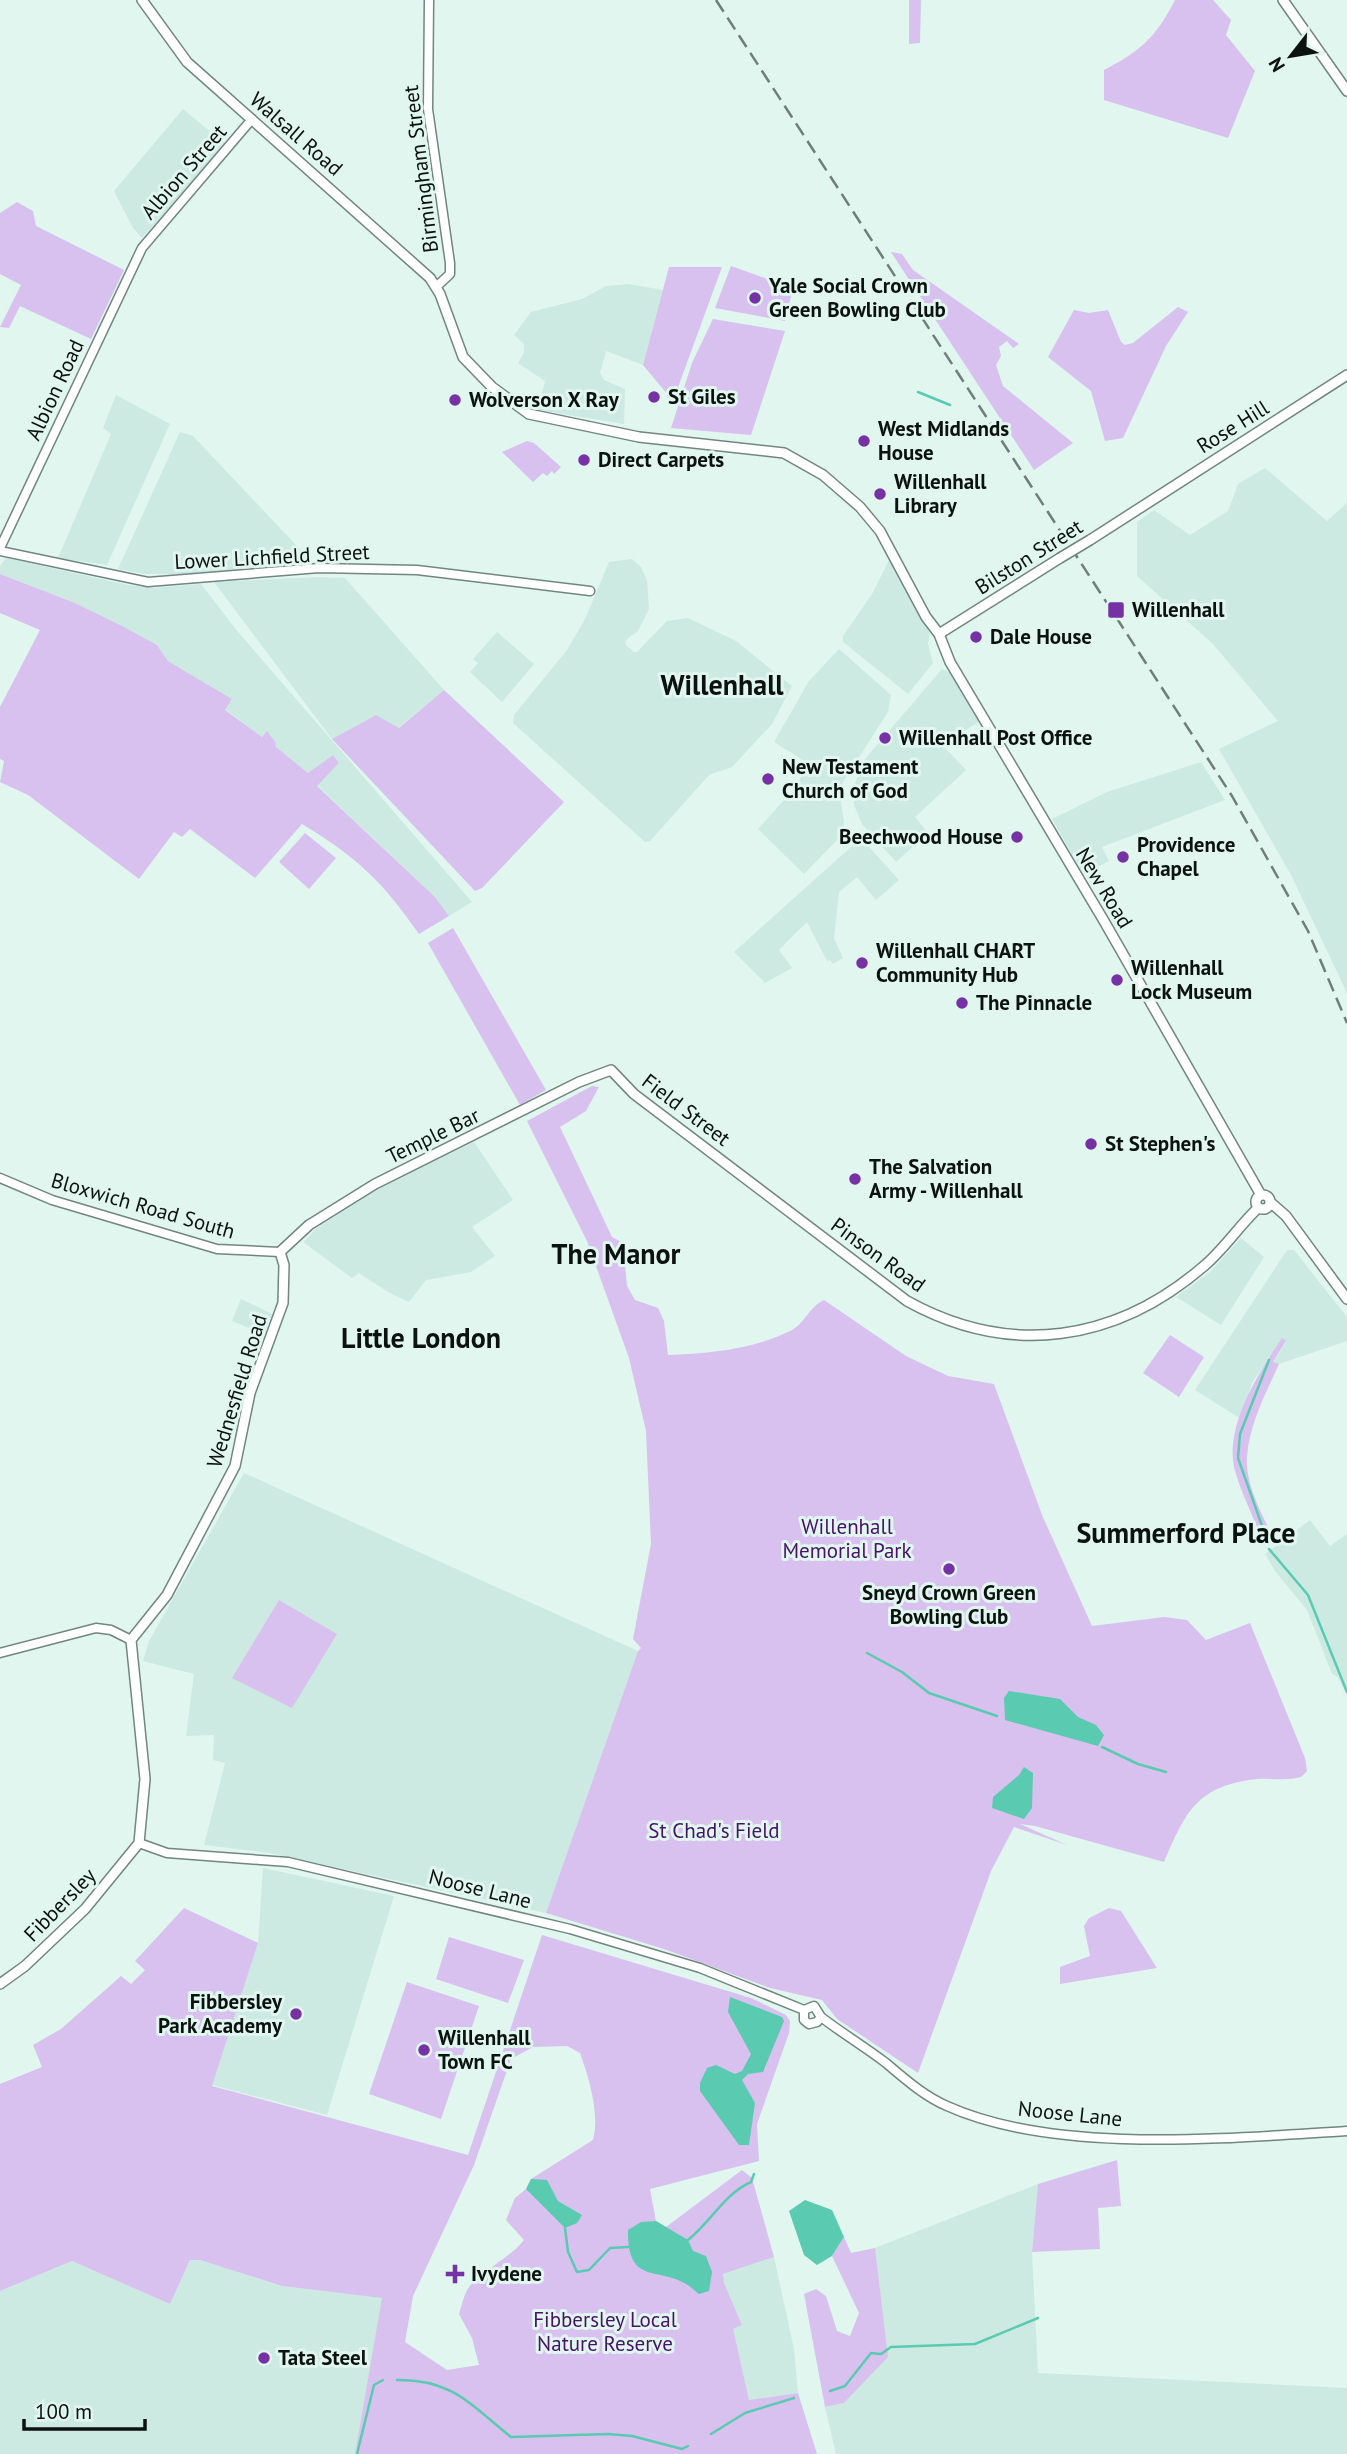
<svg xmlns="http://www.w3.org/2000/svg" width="1347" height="2454" font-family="'PT Sans',sans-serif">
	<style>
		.built { fill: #cceae2 }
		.green { fill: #d8c1ee; fill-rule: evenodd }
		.water { fill: #5acab0 }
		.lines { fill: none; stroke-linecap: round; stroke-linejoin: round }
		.stream { stroke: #5acab0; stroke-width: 2.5 }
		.tertiary-casing { stroke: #728580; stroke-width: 11 }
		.secondary-casing { stroke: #728580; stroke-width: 12 }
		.tertiary { stroke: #fff; stroke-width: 8 }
		.secondary { stroke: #fff; stroke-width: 9 }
		.rail { stroke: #707e7a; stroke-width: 2.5; stroke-dasharray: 14 7; stroke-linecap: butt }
		.secondary-bridge-casing { stroke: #728580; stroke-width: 12; stroke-linecap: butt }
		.secondary-bridge { stroke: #fff; stroke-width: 9 }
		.poi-dot { fill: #7631a5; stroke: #e0f6ef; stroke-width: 2.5 }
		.labels { text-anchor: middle; stroke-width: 6; stroke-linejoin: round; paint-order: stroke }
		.street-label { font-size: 21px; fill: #0b1210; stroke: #e0f6ef }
		.poi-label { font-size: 21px; font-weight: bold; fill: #0b1210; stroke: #e0f6ef; text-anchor: start }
		.park-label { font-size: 21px; fill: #461167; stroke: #e0f6ef }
		.district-label { font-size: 28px; font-weight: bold; fill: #0b1210; stroke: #e0f6ef }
	</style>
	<rect width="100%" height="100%" fill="#e0f6ef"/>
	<path class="built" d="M183,109L225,144L142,238L133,228L114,191Z
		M628,284L663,290L643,365L606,351L600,373L604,380L625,389L624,424L538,410L545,381L518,363L524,353V344L514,335L531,312L582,299L606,286Z
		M116,395L170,424L107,565L58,558L111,434L103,428Z
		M180,432L193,436L313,563L182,574H145L118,569Z
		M1265,468L1327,521L1347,503V993L1291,875L1219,749L1278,721L1213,644L1137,576V522L1154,510L1190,535L1228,511L1238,484Z
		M6,558L128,585L153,588L201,584L238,632L472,902L449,916L435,897L317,785L339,763L333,755L308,773L274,745L266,732L262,737L225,709L232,699L168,661L157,645L75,603L0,574V566Z
		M632,559L641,567L647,581L649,609L638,631L627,639L625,644L634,652H637L667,621L688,618L736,641L792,686L772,724L732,767L709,775L650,841L645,842L513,723L514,715L567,650L585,619L609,562Z
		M889,560H892L930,633L928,644L933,663L908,694L843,642V636L872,594Z
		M319,577L345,578L444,690L398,728L376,715L332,739L214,582Z
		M497,632L534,664L502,702L470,672L478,663L473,659Z
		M839,649L891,695L888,712L843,782L840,797L844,821L842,835L804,874L758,829L794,789L809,764L774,742L809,681Z
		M942,669L951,673L980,721L942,745L966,770L915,817L928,833L896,862L862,824L854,805V786L865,759Z
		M1201,762L1225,800L1102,847L1109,861L1083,874L1052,819L1107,792Z
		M861,838L899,880L876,900L857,877L839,892L834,938L843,958L833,964L830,960L827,961L807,922L779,950L792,968L765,983L734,952Z
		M474,1142L513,1200L472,1227L495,1256L471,1272L426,1280L409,1302L388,1292L359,1273L352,1278L303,1242L318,1227L390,1182Z
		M1241,1238L1264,1257L1221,1325L1176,1297L1210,1272Z
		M1287,1250H1294L1347,1317V1341L1279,1364L1273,1363L1286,1342L1282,1338L1252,1383L1241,1419L1195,1390Z
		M241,1299L272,1314L264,1334L232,1321Z
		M244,1473L638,1651L546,1913L270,1853L204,1845L225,1763L213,1760L214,1735L186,1736L194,1674L143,1661L149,1641Z
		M1310,1520L1330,1546L1347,1534V1696L1338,1677L1332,1674L1307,1610L1275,1571L1265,1554Z
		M263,1868L394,1896L327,2115L212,2085L258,1943Z
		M1038,2184L1032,2252L1038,2373L1347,2388V2454H836L825,2407L844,2403L887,2357L875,2248Z
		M774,2257L794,2349L798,2393L749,2401L732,2329L742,2325L723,2283V2274Z
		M190,2260H200L282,2286L383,2298L355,2454H0V2291L72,2261L170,2304Z"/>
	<path class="green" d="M909,0H921L920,43L909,44Z
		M1175,0H1213L1231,20L1226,35L1255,71L1228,138L1104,100V70C1141,51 1156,37 1175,0Z
		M17,202L33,211L36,226L124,270L91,339L20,306L9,328L0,327L21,285L0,274V213Z
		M891,252L902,254L913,270L1019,344L1013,348L1007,341L999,347L1001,356L996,365L1003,386L1073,443L1034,470Z
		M731,266L793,288L785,321L715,308Z
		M669,267H722L673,401L643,365Z
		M1178,307L1188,312L1166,346L1123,438L1105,441L1091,391L1048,357L1074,310L1089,313L1108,310L1121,342L1125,345L1133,343Z
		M713,319L785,331L751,435L671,428L692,363Z
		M527,441L534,443L561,467L554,474L552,471L547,476L543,473L533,482L502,452Z
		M0,574L75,603L124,627L157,645L168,661L232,699L225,710L262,737L267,731L276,743L275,746L308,773L333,755L339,763L317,786L435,897L449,916L419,934C382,881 358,858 302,824L255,878L190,829L182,837L174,832L139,879L28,795L0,782L4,761L0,759V707L40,630L0,613Z
		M444,690L564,802L482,888L475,891L332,739L376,715L399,728Z
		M305,833L336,858L309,889L279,862Z
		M453,928L546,1090L520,1105L428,943Z
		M592,1086L599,1087L586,1111L560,1127L612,1237L623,1243L627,1286L635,1300L658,1308L664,1321L668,1355C711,1353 753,1350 792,1330C805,1323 809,1307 824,1300L906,1356L948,1376L994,1384L1042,1515L1092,1626L1164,1617L1187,1620L1206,1640L1250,1623L1305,1758L1307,1771L1301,1777C1287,1781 1271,1778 1257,1779C1196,1786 1186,1812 1164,1862L1035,1826L1020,1824L1067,1845L1014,1827L991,1871L918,2073L837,2019L822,2000L770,1988L664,1949L546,1913L638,1651L641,1648L633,1639L651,1544L646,1431L629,1358L587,1241L527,1121Z
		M1170,1335L1204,1357L1179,1397L1143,1373Z
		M1282,1338L1286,1341L1273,1362L1279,1364C1266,1393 1249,1425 1247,1457C1245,1482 1261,1513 1272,1535L1263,1541C1254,1518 1242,1495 1235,1471C1223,1428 1259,1372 1282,1338Z
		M279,1600L337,1634L292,1708L232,1678Z
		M184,1908L258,1943L212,2086L468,2155L542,1935L751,1998L786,2015L790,2021L789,2033L757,2124L759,2161L650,2189L656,2221L666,2227L742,2170L752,2178L774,2257L723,2274L724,2283L742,2325L733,2329L749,2400L798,2393L817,2454H355L382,2298L282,2286L200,2260H190L170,2304L72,2261L0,2291V2084L42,2067L33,2045L61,2029L121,1976L131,1984L145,1970L135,1961ZM567,2046L580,2053C589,2078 600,2114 593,2140L531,2179L526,2189L515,2198L506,2220L524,2240C509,2259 485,2268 469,2287C464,2294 462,2305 459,2314L472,2338L479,2365L447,2370L405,2342L413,2296L474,2165L511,2059L533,2047Z
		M1109,1908L1121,1911L1157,1968L1060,1984V1967L1090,1956L1084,1926L1089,1918Z
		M449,1937L524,1960L508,2003L436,1979Z
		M407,1982L479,2006L441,2119L369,2094Z
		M1117,2160L1121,2206L1098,2208L1100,2249L1032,2252L1038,2184Z
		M844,2237L851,2253L875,2248L888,2357L844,2403L825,2407L804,2294L816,2289L826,2296L837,2331L850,2336L859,2313L832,2256Z"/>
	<path class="water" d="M1009,1691L1060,1699L1078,1717L1096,1725L1104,1735L1098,1746L1005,1720L1004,1698Z
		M1024,1767L1033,1773L1032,1808L1024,1819L992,1808L993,1797L1019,1775Z
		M730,1997L782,2017L784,2021L763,2072L748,2074L742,2080L755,2103L749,2145H739L700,2091V2083L707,2068L716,2065L735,2074L742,2071L751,2054L728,2012Z
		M531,2179L547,2180L558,2201L582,2215L577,2223L565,2228L526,2189Z
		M805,2200L832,2210L844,2237L832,2256L817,2265L804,2255L789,2211Z
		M656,2221L688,2240L693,2251L706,2256L712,2272L709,2291L699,2294C695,2291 690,2286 686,2284C658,2267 627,2285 628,2230L641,2222Z"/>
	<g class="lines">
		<path class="stream" d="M918,392L950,405
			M1266,1537L1238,1458L1240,1434L1269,1360
			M1269,1549L1308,1595L1347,1692
			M867,1653L902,1672L929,1693L997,1716
			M1102,1747L1138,1764L1166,1772
			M565,2228L568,2252L577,2272L589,2270L610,2248L628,2247
			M688,2240C711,2222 724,2194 751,2182L754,2174
			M397,2380C452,2379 471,2405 511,2437L608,2434L632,2436L682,2449L688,2446
			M830,2391L845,2386L871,2353L881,2354L891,2347L975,2344L1038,2318
			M711,2434L745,2413L794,2398
			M357,2454L374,2385L383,2380"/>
		<g class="tertiary-casing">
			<path id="tertiary" d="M429,0L428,109L450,263V274L436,287
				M0,548L142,248L252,119
				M0,551L148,582L319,568L417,570L590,591
				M0,1178L52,1200L217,1249L280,1252
				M0,1653L96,1628L111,1630L131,1640
				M139,1843L167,1853L288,1862L570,1929L700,1968L804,2010
				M804,2010V2020L809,2024L817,2022L821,2017
				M804,2010L814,2006L821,2017
				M821,2017C842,2033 865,2047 886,2063C905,2079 924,2096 947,2106C1056,2155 1228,2138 1347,2131"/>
		</g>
		<g class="secondary-casing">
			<path id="secondary" d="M142,0L187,62L430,278L440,294L463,357L492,387L529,414L639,437L784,453L823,475L860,507L880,531L926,617L939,634
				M1283,0L1347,91
				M1090,540L1347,375
				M939,634L950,662L1104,921L1261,1195
				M939,634L1060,558
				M1256 1202a7 7 0 1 1 14 0a7 7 0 1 1-14 0Z
				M1270,1202L1286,1216L1347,1299
				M0,1984L25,1966L85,1909L139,1843L145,1779L131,1640L167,1595L235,1466L250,1393L283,1303L284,1265L280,1252L309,1225L375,1184L579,1082L611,1070L634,1094L907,1301C1010,1358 1116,1342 1204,1266C1224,1249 1239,1226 1258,1208"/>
		</g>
		<use href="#tertiary" class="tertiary"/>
		<use href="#secondary" class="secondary"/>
		<path class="rail" d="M716,0L1232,796L1308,931L1347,1023"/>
		<g class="secondary-bridge-casing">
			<path id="secondary-bridge" d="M1060,558L1090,540"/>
		</g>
		<use href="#secondary-bridge" class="secondary-bridge"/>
	</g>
	<g class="poi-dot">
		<circle cx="755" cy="298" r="7"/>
		<circle cx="654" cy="397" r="7"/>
		<circle cx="455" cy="400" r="7"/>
		<circle cx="864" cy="441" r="7"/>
		<circle cx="584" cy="460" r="7"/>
		<circle cx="880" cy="494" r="7"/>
		<rect x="1107" y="601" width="18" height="18" rx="3.5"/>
		<circle cx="976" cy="637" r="7"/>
		<circle cx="885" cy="738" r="7"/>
		<circle cx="768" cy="779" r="7"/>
		<circle cx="1017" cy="837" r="7"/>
		<circle cx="1123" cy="857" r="7"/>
		<circle cx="862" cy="963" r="7"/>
		<circle cx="1117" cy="980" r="7"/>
		<circle cx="962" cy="1003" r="7"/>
		<circle cx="1091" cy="1144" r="7"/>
		<circle cx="855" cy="1179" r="7"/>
		<circle cx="949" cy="1569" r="7"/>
		<circle cx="296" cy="2014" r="7"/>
		<circle cx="424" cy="2050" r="7"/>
		<path d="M451.5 2263.5h7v7h7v7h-7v7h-7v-7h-7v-7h7z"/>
		<circle cx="264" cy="2358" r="7"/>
	</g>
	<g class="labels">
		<g class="street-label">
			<text transform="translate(296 134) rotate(41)" y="7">Walsall Road</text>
			<text transform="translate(421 169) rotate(-97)" y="7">Birmingham Street</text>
			<text transform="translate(184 172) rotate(-49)" y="7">Albion Street</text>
			<text transform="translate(55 390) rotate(-65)" y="7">Albion Road</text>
			<text transform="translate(1233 427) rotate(-32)" y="7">Rose Hill</text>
			<text transform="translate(272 557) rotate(-3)" y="7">Lower Lichfield Street</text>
			<text transform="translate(1029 557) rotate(-32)" y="7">Bilston Street</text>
			<text transform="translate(1104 888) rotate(59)" y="7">New Road</text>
			<text transform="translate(686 1110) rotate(37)" y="7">Field Street</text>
			<text transform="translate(433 1136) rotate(-26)" y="7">Temple Bar</text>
			<text transform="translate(143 1206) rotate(16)" y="7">Bloxwich Road South</text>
			<text transform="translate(878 1255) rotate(36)" y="7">Pinson Road</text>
			<text transform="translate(237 1391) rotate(-73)" y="7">Wednesfield Road</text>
			<text transform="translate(480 1889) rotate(14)" y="7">Noose Lane</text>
			<text transform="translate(60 1905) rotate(-46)" y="7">Fibbersley</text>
			<text transform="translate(1070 2114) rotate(6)" y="7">Noose Lane</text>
		</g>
		<g class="poi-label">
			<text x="769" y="293">Yale Social Crown<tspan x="769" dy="24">Green Bowling Club</tspan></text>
			<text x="668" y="404">St Giles</text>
			<text x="469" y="407">Wolverson X Ray</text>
			<text x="878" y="436">West Midlands<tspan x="878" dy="24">House</tspan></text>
			<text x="598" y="467">Direct Carpets</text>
			<text x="894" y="489">Willenhall<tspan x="894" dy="24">Library</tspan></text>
			<text x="1132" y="617">Willenhall</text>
			<text x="990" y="644">Dale House</text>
			<text x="899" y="745">Willenhall Post Office</text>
			<text x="782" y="774">New Testament<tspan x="782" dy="24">Church of God</tspan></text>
			<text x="1003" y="844" text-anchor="end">Beechwood House</text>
			<text x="1137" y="852">Providence<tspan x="1137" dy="24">Chapel</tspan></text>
			<text x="876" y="958">Willenhall CHART<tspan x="876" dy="24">Community Hub</tspan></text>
			<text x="1131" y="975">Willenhall<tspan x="1131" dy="24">Lock Museum</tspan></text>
			<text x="976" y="1010">The Pinnacle</text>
			<text x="1105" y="1151">St Stephen's</text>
			<text x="869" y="1174">The Salvation<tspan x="869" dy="24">Army - Willenhall</tspan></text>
			<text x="949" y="1600" text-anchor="middle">Sneyd Crown Green<tspan x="949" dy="24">Bowling Club</tspan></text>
			<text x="282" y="2009" text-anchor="end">Fibbersley<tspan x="282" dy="24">Park Academy</tspan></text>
			<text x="438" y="2045">Willenhall<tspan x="438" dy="24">Town FC</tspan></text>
			<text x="471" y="2281">Ivydene</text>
			<text x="278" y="2365">Tata Steel</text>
		</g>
		<g class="park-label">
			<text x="847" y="1534">Willenhall<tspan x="847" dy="24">Memorial Park</tspan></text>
			<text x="714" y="1838">St Chad's Field</text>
			<text x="605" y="2327">Fibbersley Local<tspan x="605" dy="24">Nature Reserve</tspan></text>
		</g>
		<g class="district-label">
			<text x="722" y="695">Willenhall</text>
			<text x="616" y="1264">The Manor</text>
			<text x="421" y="1348">Little London</text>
			<text x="1186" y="1543">Summerford Place</text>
		</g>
	</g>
	<g transform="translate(1291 56) rotate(239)" stroke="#e0f6ef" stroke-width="5" paint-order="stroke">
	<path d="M0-5L12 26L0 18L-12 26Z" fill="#0b1210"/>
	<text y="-10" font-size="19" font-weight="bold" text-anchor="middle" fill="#0b1210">N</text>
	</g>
	<path d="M24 2419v10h121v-10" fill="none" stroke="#0b1210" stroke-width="3.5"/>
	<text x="35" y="2419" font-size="21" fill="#0b1210" stroke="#e0f6ef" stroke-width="5" paint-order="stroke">100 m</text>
</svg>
